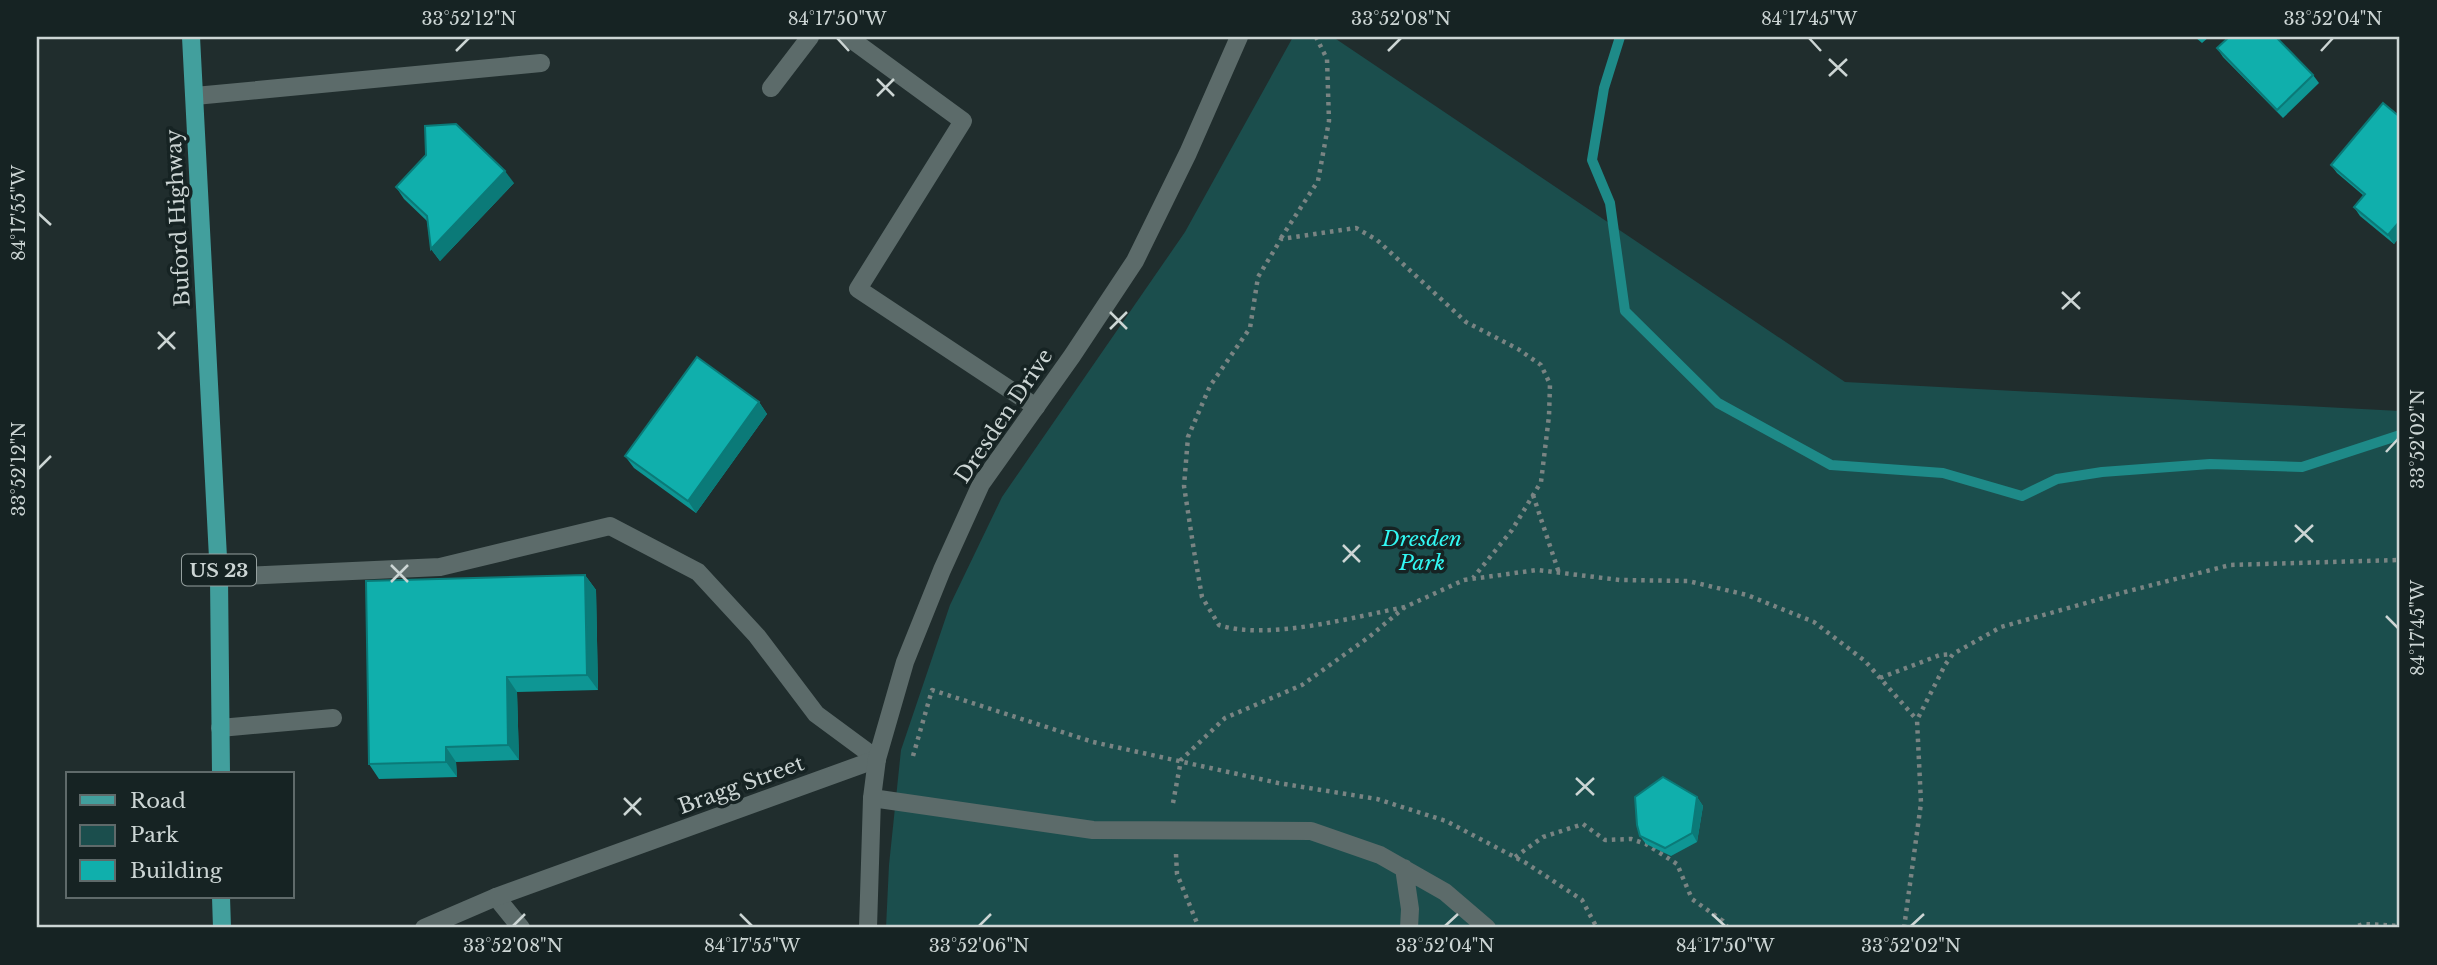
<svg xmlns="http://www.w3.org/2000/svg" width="2437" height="965" font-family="'Libre Baskerville',serif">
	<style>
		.green { fill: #1b4e4d }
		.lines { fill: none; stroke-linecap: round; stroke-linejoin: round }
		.stream { stroke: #1e8a88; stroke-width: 10 }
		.path { stroke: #798483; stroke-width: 4.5; stroke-dasharray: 3.5 5; stroke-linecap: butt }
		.service { stroke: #5c6b6a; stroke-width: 18 }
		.minor { stroke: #5c6b6a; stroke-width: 18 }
		.tertiary { stroke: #5c6b6a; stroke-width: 18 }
		.primary { stroke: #429f9d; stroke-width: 18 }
		.wall { fill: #0e9694 }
		.shaded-wall { fill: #0b7a78 }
		.building { fill: #10afac; stroke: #0b7a78; stroke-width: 2 }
		.ticks { fill: none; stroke: #ccd5d4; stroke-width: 2.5 }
		.labels { text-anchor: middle; stroke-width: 7; stroke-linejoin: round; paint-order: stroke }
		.shield { fill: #162323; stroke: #95a09f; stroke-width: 2 }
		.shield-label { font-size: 19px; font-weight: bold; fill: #ccd5d4 }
		.street-label { font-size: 21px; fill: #ccd5d4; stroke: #162323 }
		.park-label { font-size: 21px; font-style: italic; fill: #32f8f3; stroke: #162323 }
		.neatline { fill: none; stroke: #ccd5d4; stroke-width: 2.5 }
		.ticks-label { font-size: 18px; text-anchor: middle; fill: #ccd5d4 }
	</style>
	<rect width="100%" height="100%" fill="#202d2d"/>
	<path class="green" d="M1293,37H1333L1845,382L2400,411V928H886L889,865L901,750L950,605L1002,497L1185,232Z"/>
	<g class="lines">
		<path class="stream" d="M1620,37L1604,88L1592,160L1610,203L1625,311L1718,403L1831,465L1943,473L2022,496L2057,479L2102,472L2210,464L2302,467L2400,435"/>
		<path class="path" d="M1281,238L1318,181L1329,121L1327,59L1316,37
			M1533,495L1559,573
			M1405,607C1354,617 1267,641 1219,625L1202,597L1194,551L1184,486L1188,437L1210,386L1250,328L1258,277L1281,239L1356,228L1377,240L1466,322L1518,349L1541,365L1550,384L1549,416L1541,482L1512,530L1473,578
			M1880,678L1940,655L1952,654
			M913,756L932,690L1093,742L1278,783L1377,799L1446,821L1526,863L1582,900L1597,928
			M1173,803L1181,760L1225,718L1302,685L1369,637L1405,607L1464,580L1537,570L1620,580L1688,581L1747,595L1814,622L1865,661L1917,720
			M1176,854L1177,874L1199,928
			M1515,857L1543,837L1583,824L1605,840L1631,839L1646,844L1677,864L1692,899L1723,921L1728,928
			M1904,928L1921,803L1917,720L1945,665L1953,654L2001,627L2125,592L2230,565L2400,560
			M2350,928L2364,924L2400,926"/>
		<path class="service" d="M848,37L963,121L858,289L1036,407
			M771,88L810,37
			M195,96L541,63
			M219,577L440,567L610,526L698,572L757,636L816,714L877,759
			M220,728L333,718
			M496,897L521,928"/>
		<path class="minor" d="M872,798L1093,830L1311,831L1380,855L1445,892L1487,928
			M1404,868L1410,909L1409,928
			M424,928L496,897L877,759"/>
		<path class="tertiary" d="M868,928L872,798L877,759L905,662L942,570L981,484L1072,356L1135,261L1188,153L1239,37"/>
		<path class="primary" d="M191,37L219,577L221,774
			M221,897L222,928"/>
	</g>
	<path class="wall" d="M2195,37H2209L2202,43Z
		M2217,48L2313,75L2319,83L2283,118L2223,57Z
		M2400,117V236L2394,244L2360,216L2354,207L2364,196L2337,173L2331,165Z
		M514,183L440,261L431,249L427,221L404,199L396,187Z
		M759,402L767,414L696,513L634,468L625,456Z
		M585,575L596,590L598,690L517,692L519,760L456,762L457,777L379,779L369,764Z
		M1697,797L1703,806L1697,842L1671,856L1646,844L1640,836Z"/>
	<path class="shaded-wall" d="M505,171L514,183L440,261L431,249Z
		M2400,221V236L2394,244L2388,235Z
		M759,402L767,414L696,513L688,501Z
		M585,575L596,590L598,690L587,675Z
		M507,677L517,692L519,760L508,745Z
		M446,747L456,762L457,777L446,762Z
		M1697,797L1703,806L1697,842L1692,833Z"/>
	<path class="building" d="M2229,37H2276L2313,75L2277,110L2217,48Z
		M2383,103L2400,117V221L2388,235L2354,207L2365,194L2331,165Z
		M456,124L505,171L431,249L427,216L396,187L426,155L425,126Z
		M697,357L759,402L688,501L625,456Z
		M585,575L587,675L507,677L508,745L446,747V762L369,764L366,581Z
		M1663,777L1697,797L1692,833L1665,848L1640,836L1637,825L1635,797Z"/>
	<path class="ticks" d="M837,38L849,51M1809,38L1821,51M456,51L469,38M1388,51L1401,38M2321,51L2333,38M1829,59L1847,76M1829,76L1847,59M877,79L894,96M877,96L894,79M38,213L51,225M2062,292L2080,309M2062,309L2080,292M1110,312L1127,329M1110,329L1127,312M158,332L175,349M158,349L175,332M2386,452L2398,439M38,469L51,456M2295,525L2313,542M2295,542L2313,525M1343,545L1360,562M1343,562L1360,545M391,565L408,582M391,582L408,565M2386,616L2398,628M1576,778L1594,795M1576,795L1594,778M624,798L641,815M624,815L641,798M740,914L752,926M1712,914L1725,926M513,926L525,914M979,926L991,914M1445,926L1458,914M1911,926L1924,914"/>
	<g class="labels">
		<rect class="shield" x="182" y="554.5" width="74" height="31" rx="5"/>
		<g class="shield-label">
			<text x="219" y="577">US 23</text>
		</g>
		<g class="street-label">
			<text transform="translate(178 218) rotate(-93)" y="7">Buford Highway</text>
			<text transform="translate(1004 416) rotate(-56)" y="7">Dresden Drive</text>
			<text transform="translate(741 785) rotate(-20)" y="7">Bragg Street</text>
		</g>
		<g class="park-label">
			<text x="1422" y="546">Dresden<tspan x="1422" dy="24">Park</tspan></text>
		</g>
	</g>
	<rect width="2437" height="965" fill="none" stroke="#162323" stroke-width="77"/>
	<rect x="66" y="772" width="228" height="126" fill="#162323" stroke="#5f6a6a" stroke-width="2"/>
	<rect x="80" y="795" width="35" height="10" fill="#429f9d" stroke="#5f6a6a" stroke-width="2"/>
	<text x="130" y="808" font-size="21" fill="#ccd5d4">Road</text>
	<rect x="80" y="825" width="35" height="21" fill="#1b4e4d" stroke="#5f6a6a" stroke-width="2"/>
	<text x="130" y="842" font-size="21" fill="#ccd5d4">Park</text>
	<rect x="80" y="860" width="35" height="21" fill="#10afac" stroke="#5f6a6a" stroke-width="2"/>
	<text x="130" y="878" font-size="21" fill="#ccd5d4">Building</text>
	<rect x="38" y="38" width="2360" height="888" class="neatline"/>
	<g class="ticks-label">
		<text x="469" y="25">33°52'12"N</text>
		<text x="837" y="25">84°17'50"W</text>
		<text x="1401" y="25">33°52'08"N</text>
		<text x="1809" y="25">84°17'45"W</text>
		<text x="2333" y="25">33°52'04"N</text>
		<text transform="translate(19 213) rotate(-90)" y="6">84°17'55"W</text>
		<text transform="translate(2418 439) rotate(-90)" y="6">33°52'02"N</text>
		<text transform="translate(19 469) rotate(-90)" y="6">33°52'12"N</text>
		<text transform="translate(2418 628) rotate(-90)" y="6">84°17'45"W</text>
		<text x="513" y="952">33°52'08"N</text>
		<text x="752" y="952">84°17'55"W</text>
		<text x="979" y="952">33°52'06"N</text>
		<text x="1445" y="952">33°52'04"N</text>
		<text x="1725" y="952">84°17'50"W</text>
		<text x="1911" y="952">33°52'02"N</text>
	</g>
</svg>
